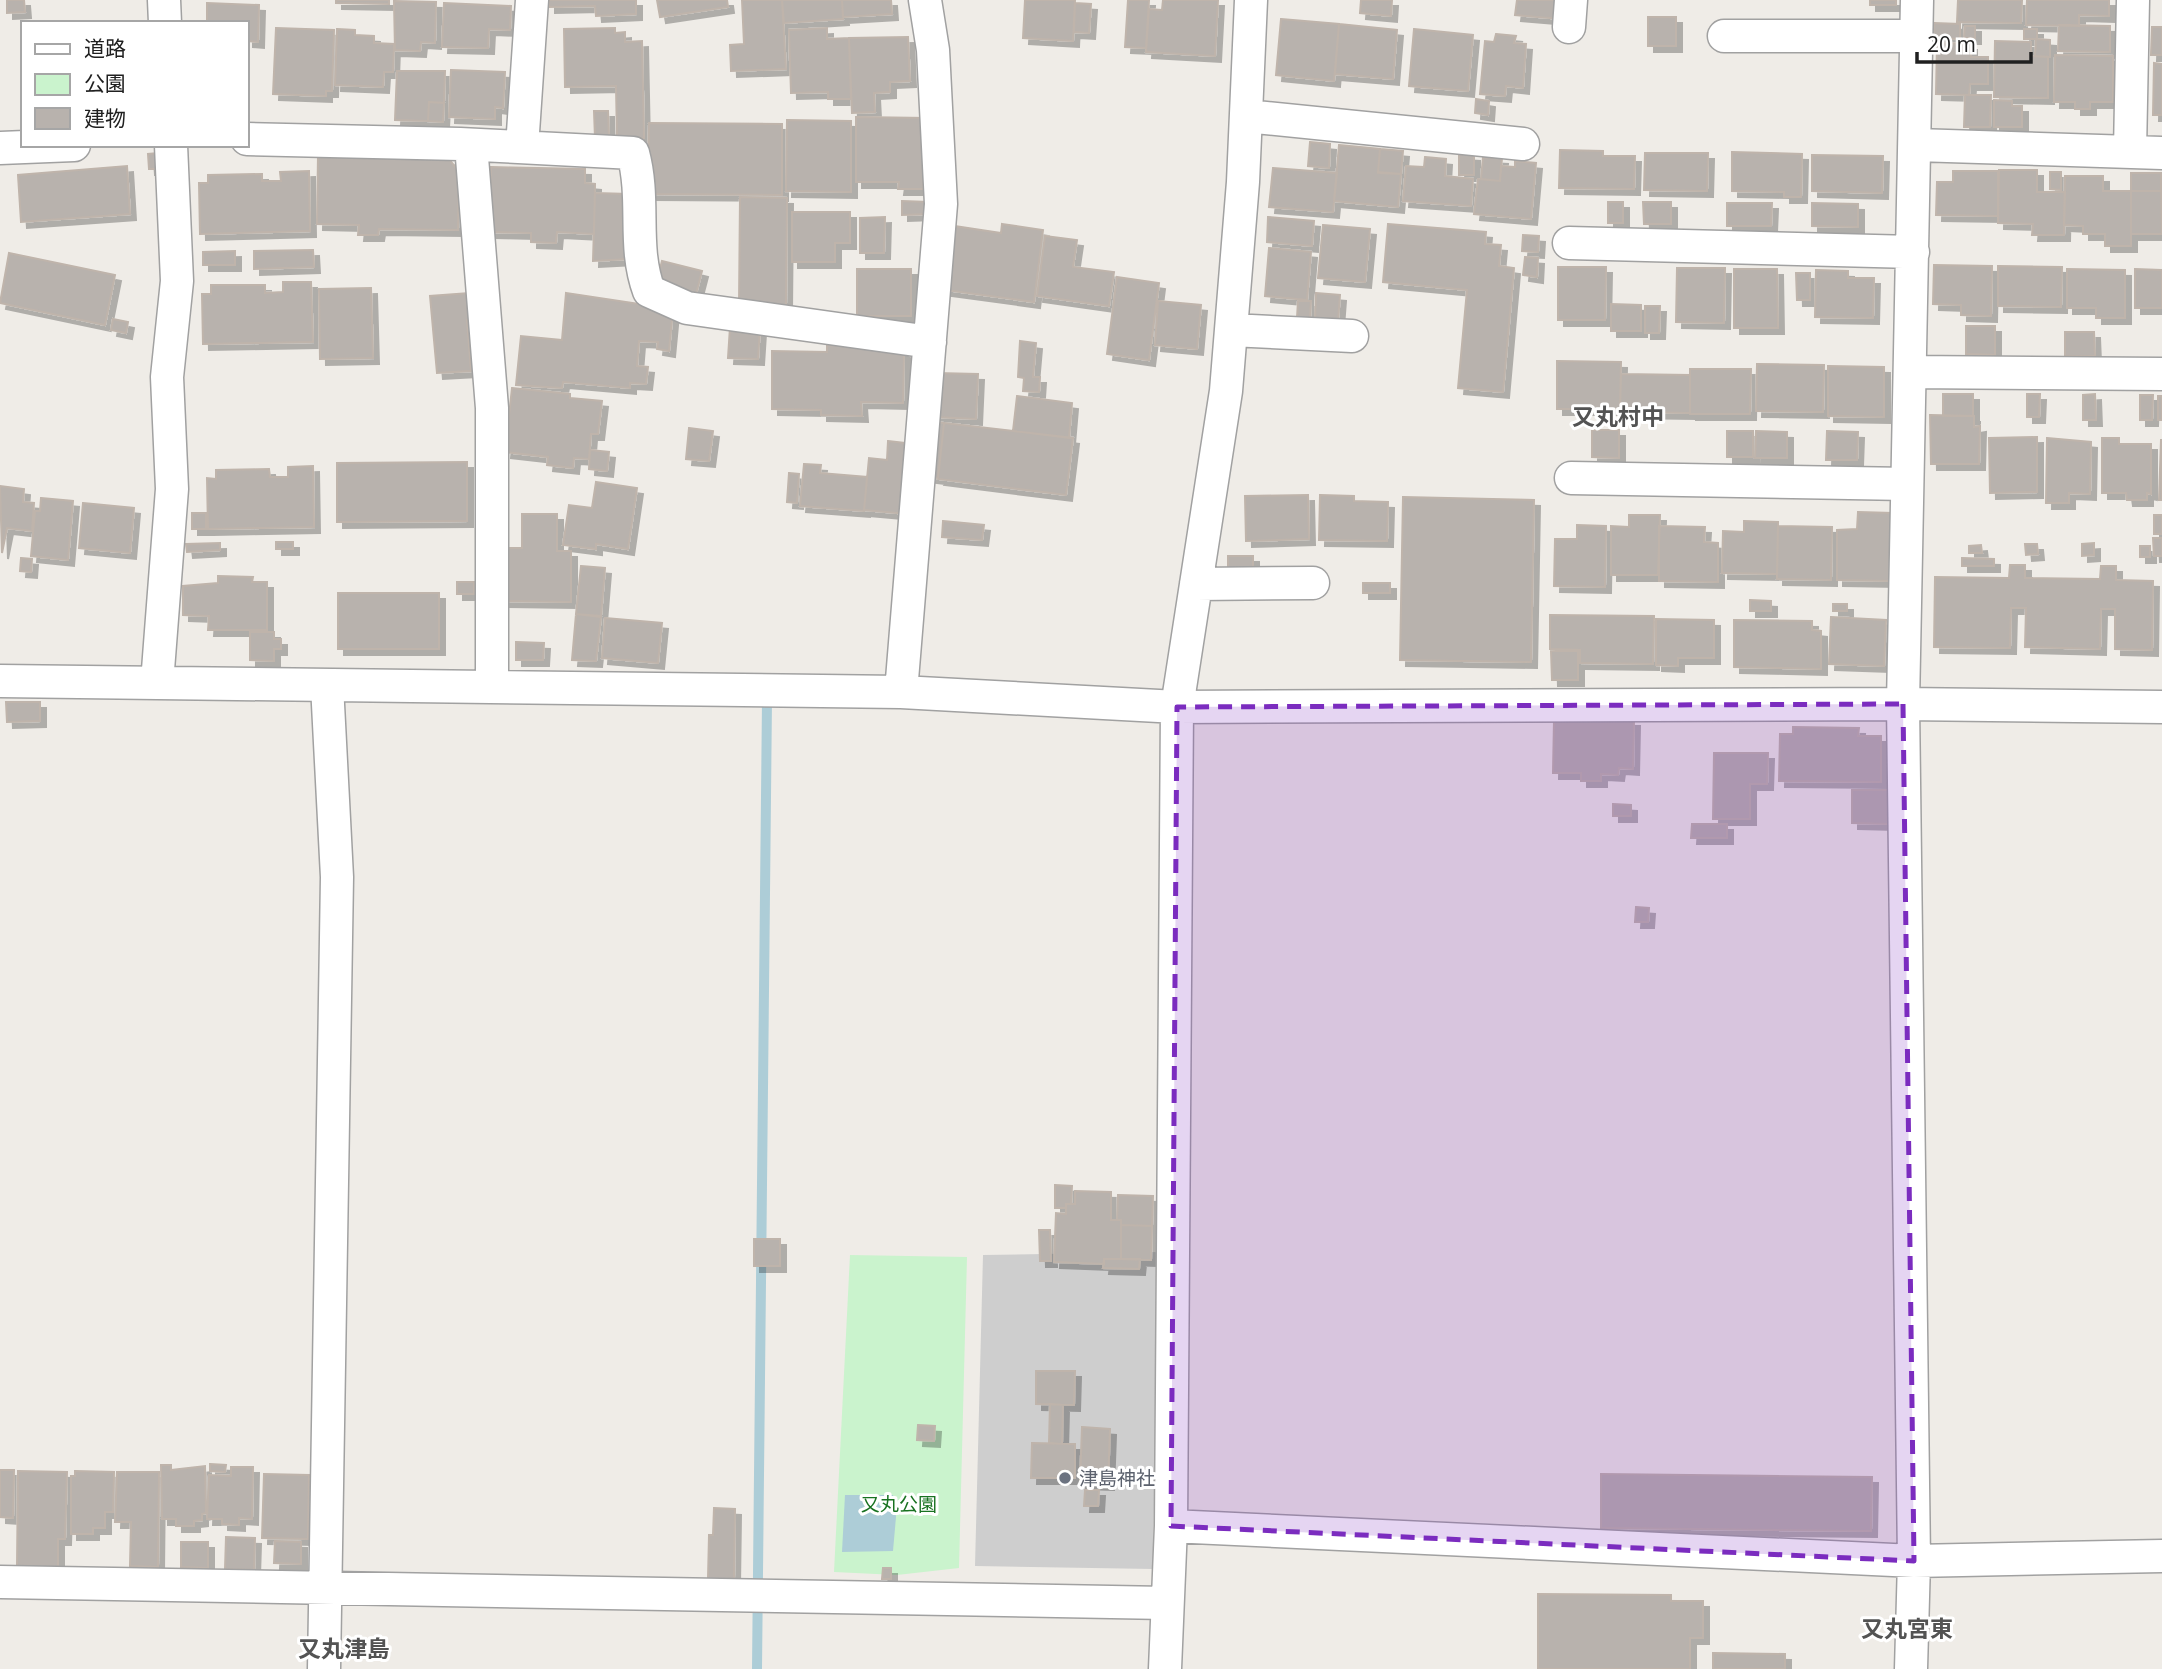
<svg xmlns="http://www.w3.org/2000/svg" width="2162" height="1669" font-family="'Open Sans','Noto Sans JP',sans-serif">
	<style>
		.religious { fill: #cecece }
		.park { fill: #caf3cd }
		.water { fill: #adcdd7 }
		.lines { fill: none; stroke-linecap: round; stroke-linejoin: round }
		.stream { stroke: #adcdd7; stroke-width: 10 }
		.building { fill: #b8b2ad; stroke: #bfb4ab; stroke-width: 2; filter: url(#shadow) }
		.street-casing { stroke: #a1a1a1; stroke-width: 35 }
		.street { stroke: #fff; stroke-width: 32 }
		.marked { fill: #7b2cbf; fill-opacity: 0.2; stroke: #7b2cbf; stroke-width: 5; stroke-dasharray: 14 9; stroke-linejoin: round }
		.worship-dot { fill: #6b7280; stroke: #fff; stroke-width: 2.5 }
		.labels { text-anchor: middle; stroke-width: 6; stroke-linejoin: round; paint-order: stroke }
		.worship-label { font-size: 19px; fill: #5b616d; stroke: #fff; text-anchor: start }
		.park-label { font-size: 19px; fill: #197221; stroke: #fff }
		.quarter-label { font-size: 23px; font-weight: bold; fill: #535353; stroke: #fff }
	</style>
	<defs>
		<filter id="shadow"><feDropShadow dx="6" dy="6" stdDeviation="0" flood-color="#0004"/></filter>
	</defs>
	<rect width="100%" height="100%" fill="#efece7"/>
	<path class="religious" d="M1158,1252L1153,1569L975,1566L983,1255Z"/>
	<path class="park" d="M850,1255L967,1257L959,1568L897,1575L834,1572Z"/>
	<path class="water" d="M845,1495H893L896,1517L893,1551L842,1552Z"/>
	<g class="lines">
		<path class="stream" d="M757,1669L767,700"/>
	</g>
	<path class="building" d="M7,0H24L25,12L7,13Z
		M336,0H389V4L336,3Z
		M549,0H636V14L596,16L595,6L549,7Z
		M657,0H727L728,7L660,17Z
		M742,0H782L786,69L731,71L730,45L744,44Z
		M782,0H842L843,19L784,23Z
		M842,0H891L892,14L843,17Z
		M1025,0H1075L1073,41L1023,38Z
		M1128,0H1149L1146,48L1125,47Z
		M1163,0H1218L1215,56L1146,52L1149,9L1162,10Z
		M1361,0H1392L1391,16L1360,13Z
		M1517,0H1563L1561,19L1515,15Z
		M1870,0H1896V5H1870Z
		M1958,0H2022L2021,23L1957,22Z
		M2027,0H2109V16L2079,15V26L2026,25Z
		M394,1L436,2L435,43L421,42L420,51L395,50Z
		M207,3L259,5L258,42L247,41V23H207Z
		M444,3L511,6L510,30L489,29L488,48L442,47Z
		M1075,3L1091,4L1089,33L1074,32Z
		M1648,17H1676V46H1648Z
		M1281,19L1339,24L1334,81L1276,75Z
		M1934,23L1960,24V39L1933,38Z
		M1339,24L1397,30L1393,79L1335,74Z
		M2059,25L2110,26V52L2058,51Z
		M1965,26H1975V38H1964Z
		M2152,27H2162V55H2151Z
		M276,28L334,30L332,91H326V96L273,94Z
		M615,28V33L625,32V42L642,41L644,138L617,139L616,86L565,87L564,29Z
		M827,28V39L849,38L851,99H828V92L791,93L789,30Z
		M337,29L355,30V35L374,36V43L394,44L393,72H384L383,87L335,85Z
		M1414,29L1473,35L1468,91L1409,86Z
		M2024,29H2037V39H2024Z
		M1496,34L1516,36L1514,43L1526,44L1523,88L1506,86L1505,96L1480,94L1485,41L1494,42Z
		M908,37L910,81L890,82V92L874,93L875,112L852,113L849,38Z
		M2036,39L2050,40V57L2035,56Z
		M1995,41L2031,42V56L2048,57V98L1994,97Z
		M1937,43L1971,44V57H1988V84H1970L1969,95L1936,94Z
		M2055,55L2113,56V102H2090V109H2075V102H2054Z
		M2154,63L2162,64V115H2153Z
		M451,70L505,72L503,108L495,107V119L449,117Z
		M397,71H445L444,103L429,102L428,121L395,120Z
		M1965,95H1991L1990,127H1964Z
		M1476,99L1489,101L1488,115L1475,113Z
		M1994,100L2012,101V106H2022V127H1994Z
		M429,102L444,103L443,122L428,121Z
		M594,111H608L609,137L595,138Z
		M856,117L928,118L927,179H923V189H898L899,182H856Z
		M787,120L851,121V192L786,191Z
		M649,123L782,124V195L648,194Z
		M1310,142L1330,144L1329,168L1308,166Z
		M1339,145L1380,149L1378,173L1401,174L1398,207L1334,201Z
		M1380,149L1403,151L1401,174L1378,172Z
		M1560,150L1603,151V156H1635L1634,189L1559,188Z
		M1732,152L1802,154L1801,197H1784V192L1732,191Z
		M158,153L159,169H149L148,154Z
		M1645,153H1708L1707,191L1644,190Z
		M1459,154L1474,155V175H1459Z
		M318,155L449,159L459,172L458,230L379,229L378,235H358L359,225L317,224Z
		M1812,155L1883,156L1882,193L1812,191Z
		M1425,157L1446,159L1445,176L1473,179L1471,206L1403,201L1406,166L1424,167Z
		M1483,157L1502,158L1500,181L1481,179Z
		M1515,161L1536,163L1531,219L1474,214L1478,179L1500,181L1501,166L1515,167Z
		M127,166L130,214L21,222L18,175Z
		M491,167L585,169V183L595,184L594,234L557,232L556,243L531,242V233L489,232Z
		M1273,168L1337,173L1333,212L1269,207Z
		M1999,170H2037V192H2065L2064,235H2032L2033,224L1998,223Z
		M309,171L310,231L200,234L199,183H208V175L262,174V181H281L280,172Z
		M1953,171H1998V216L1936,215L1937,182H1953Z
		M2050,172H2061V190L2050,189Z
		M2131,173H2161V191H2131Z
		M2161,175L2162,234H2131V191H2161Z
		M2065,176H2103V191H2131V246H2105V234H2083V226L2064,225Z
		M595,193L629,194V259L593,261Z
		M740,197L787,198L786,306L739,305Z
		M902,201L929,202V214L902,215Z
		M1608,202H1623V223H1608Z
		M1643,202H1671V224H1644Z
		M1727,203H1772L1771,226H1727Z
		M1812,203L1858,204V227L1812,226Z
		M792,212H850V243H835V262H792Z
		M885,217L884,253H860V218Z
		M1268,217L1314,221L1312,246L1267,242Z
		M1002,224L1043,230L1034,302L945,290L954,226L1001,233Z
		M1388,224L1486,232L1485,244L1501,245L1499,266L1514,268L1503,392L1458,388L1467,290L1383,282Z
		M1323,225L1370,229L1365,282L1318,278Z
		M1523,235L1539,236L1538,252L1522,251Z
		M1045,236L1077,240L1073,267L1114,272L1109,306L1037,296Z
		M1269,248L1311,252L1307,300L1265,296Z
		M313,250L314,267L254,269V251Z
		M235,251V265H203V252Z
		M9,253L115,275L105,325L0,303Z
		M1525,257L1538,258L1537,277L1523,275Z
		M662,261L702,271L696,294L656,284Z
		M1934,265L1992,266L1991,316L1961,315V305L1933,304Z
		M1998,266L2062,267L2061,307L1998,306Z
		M1558,267H1606L1605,320H1558Z
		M1677,268H1725L1724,323L1676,322Z
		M857,269H911V316H857Z
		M1734,269H1777L1778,328H1734Z
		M2067,269L2125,270V318H2096V308H2067Z
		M2135,269L2162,270V308H2135Z
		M1816,270L1848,271V278H1874L1873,318L1815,317Z
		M1796,273H1810V300H1797Z
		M1117,277L1159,283L1149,360L1107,354Z
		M283,282H311L313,342L203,344L202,294H211V285H265V293L283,292Z
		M371,288L373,358L320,359L319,289Z
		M469,293L471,319L467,320L471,371L437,373L430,296Z
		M566,293L673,309L669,351L657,349L658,342L639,341L637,366L648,367L646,384L630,383V388L563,382L562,388L516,385L521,336L562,340Z
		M1316,293L1340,295L1338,321L1315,319Z
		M1158,301L1201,305L1197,349L1155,345Z
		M1298,301H1311L1310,318H1297Z
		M1611,304L1641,305V331H1611Z
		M1645,306H1660L1659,333H1645Z
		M113,319L128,322L126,333L111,330Z
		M1966,326H1995V355L1966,354Z
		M730,327L760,328L758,359L728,358Z
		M2065,332H2094L2095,356H2065Z
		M1020,341L1036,343L1033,377H1040L1039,392L1023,391L1024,378L1018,377Z
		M827,345L894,346L904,352L903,403L861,402L862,416L821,415V410L772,409V351L827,352Z
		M1557,361L1621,362L1620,409H1557Z
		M1757,364L1824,365L1823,412L1756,411Z
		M1828,366L1884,367V417L1828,416Z
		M1690,369H1751L1750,414H1690Z
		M936,373L978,374L976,419L934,417Z
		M1621,374L1690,375V413L1620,412Z
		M512,388L570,394V398L602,401L598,434H591L589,459L574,458L573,468L547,465L548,457L505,452Z
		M1943,394H1973V416H1943Z
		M2027,394H2040L2039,417H2027Z
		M2095,394L2096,420H2083V395Z
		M2140,395H2153L2152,420H2140Z
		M1017,396L1072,403L1069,438L1013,431Z
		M2158,396H2162V420H2158Z
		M1930,415L1974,416V427L1980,426L1979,464H1931Z
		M937,422L944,423L938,478L930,477Z
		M944,423L1073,438L1066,495L938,479Z
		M689,428L713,431L709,461L686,459Z
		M1592,430H1619V458L1592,457Z
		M1727,431H1753V457H1727Z
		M1756,431L1787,432V458H1755Z
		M1827,431L1858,432L1857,460H1826Z
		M2037,437V492L1990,493L1989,438Z
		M2047,438L2091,442L2090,494L2069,493V503H2046Z
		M2102,438H2119V444H2151V494L2147,493V500H2127L2126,493H2102Z
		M2161,440H2162V500H2159Z
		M888,441L913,444L907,514L864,510L869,458L887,460Z
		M590,450L609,452L607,471L589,469Z
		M467,462V521L337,522V463Z
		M804,464L821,465L820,473L867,477L864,511L800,506Z
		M313,466L314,527L208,529L207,478L216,479V470L269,469L270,477H288V467Z
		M789,473L799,474L797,503L787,502Z
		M596,482L637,488L628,549L596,544V549L563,545L569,505L592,508Z
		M0,486L24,489L23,502L34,503L32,531L7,528L2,553Z
		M1308,495L1309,539L1246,541L1245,496Z
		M1320,495L1354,496V501L1388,502L1387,541L1319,540Z
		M1403,497L1534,500L1531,662L1400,660Z
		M41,498L73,501L68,560L31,556L35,511H40Z
		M83,503L134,508L130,553L79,548Z
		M1858,512L1893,513L1892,581L1837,580V530L1857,529Z
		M192,513H206V529H192Z
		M522,514H557V551H571V602L502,601L503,548H522Z
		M1629,515H1660L1658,575H1611V526L1629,527Z
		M2154,515H2162V534H2154Z
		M943,521L984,525L982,540L942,537Z
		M1744,521L1778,522L1777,574L1722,573L1723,531L1744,532Z
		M1577,525L1606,526L1605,587L1554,586L1555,539H1577Z
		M1659,526L1705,527L1704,542L1718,543V582L1659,581Z
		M1778,526L1832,527L1831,580L1777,579Z
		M2153,538H2162V556H2154Z
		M276,542H293V549H276Z
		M220,543V550L187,552L186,544Z
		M2094,543V555L2082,556V544Z
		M2025,544H2037L2038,554L2026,555Z
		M1981,545L1982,553H1969V546Z
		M2140,546H2150V557H2140Z
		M1228,556H1253V569H1228Z
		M21,558L32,559L31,572L20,571Z
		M1962,558L1994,559V566H1962Z
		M2010,565H2025V578L2100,579L2101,566H2116V580L2153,581L2152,650L2115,649V609H2101L2100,649L2025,647L2026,608H2011L2010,648L1934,647L1935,577L2009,578Z
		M581,566L605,568L601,616L576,614Z
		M218,576L253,577L252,582H267V630H208L209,616L183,615V586L218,583Z
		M457,582H474V594H457Z
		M1363,583H1390V593H1363Z
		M338,593H439V649H338Z
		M1750,600L1771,601V611H1750Z
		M1833,604H1847V611H1833Z
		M576,614L601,617L596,661L572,660Z
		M1550,615L1654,616L1653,664L1580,663V650L1550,649Z
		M1831,617L1886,620L1884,666L1829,664Z
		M605,618L662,623L658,663L602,658Z
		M1656,619L1714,620V658H1678V666L1656,665Z
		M1734,620L1812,621V630L1821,631V669L1734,667Z
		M250,632H274V639H281V649H274V661L250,660Z
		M516,642L544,643L543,660H516Z
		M1551,651H1578V680H1552Z
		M6,702H40V721L7,722Z
		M1554,720H1634L1633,769L1619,768L1618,775L1601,774V781H1581V773H1553Z
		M1793,727L1859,728L1858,736H1881V782L1779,781L1780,734H1793Z
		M1714,753H1768L1767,784H1750V819H1713Z
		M1852,790H1890V824L1852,823Z
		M1613,804L1631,805V816H1613Z
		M1692,824H1727V838H1691Z
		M1636,907L1649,908L1648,922H1635Z
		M1055,1185L1072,1186L1071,1204H1066V1208H1055Z
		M1075,1191L1111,1192V1220H1121V1259H1104V1264L1054,1262L1056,1213L1066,1214V1204H1075Z
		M1118,1195L1153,1196L1152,1226L1121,1225V1220H1117Z
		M1121,1225L1152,1226L1151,1260L1121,1259Z
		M1039,1230H1050L1051,1261H1040Z
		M754,1239H780V1266H754Z
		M1104,1259H1140L1139,1269L1103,1268Z
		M1036,1371H1075L1074,1405L1036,1404Z
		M1050,1404L1063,1405L1062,1444L1049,1443Z
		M918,1425L935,1426L934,1441L917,1440Z
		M1082,1427L1110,1429L1108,1484L1080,1483Z
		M1032,1443L1075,1444V1478H1031Z
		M210,1464L226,1465L225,1472L210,1471Z
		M161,1465H171V1470L205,1466L206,1513L202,1514V1520L194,1521V1526H176V1519H162Z
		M231,1467H253L252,1519L239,1518V1525L222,1524V1519H207L209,1475L231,1476Z
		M0,1470H14L13,1518L0,1517Z
		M18,1471L67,1472L65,1539H58V1567H17Z
		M75,1471L114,1472L113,1512H105V1528H93V1534H71V1476H75Z
		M117,1472H159L158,1567L130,1566L131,1522H115Z
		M264,1474L309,1475L308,1539L262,1538Z
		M1601,1474L1872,1477L1871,1531L1601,1528Z
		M1085,1490H1099L1098,1506H1084Z
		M714,1508L735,1509L734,1579H708L709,1535H713Z
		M226,1537L255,1538L254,1570L225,1569Z
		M275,1541L301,1542V1564L274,1563Z
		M181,1542H208V1568L181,1567Z
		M883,1568H891V1579H882Z
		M1538,1594L1671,1595V1601H1703V1638H1690V1669H1538Z
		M1713,1653L1785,1654V1669H1713Z"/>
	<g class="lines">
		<g class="street-casing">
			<path id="street" d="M164,0L165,23
				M1569,27L1571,0
				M1724,36H1916
				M1246,116L1523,144
				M247,139L460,144L633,153C646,201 632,245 649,291L687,308L930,342
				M471,145L492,408V687
				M1916,145L2162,153
				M522,147L532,0
				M0,148L74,145
				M2130,151L2133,0
				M1569,243L1913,252
				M1231,330L1352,336
				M1910,372L2162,374
				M1571,478L1907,484
				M1196,584L1313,583
				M0,681L901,692L1177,707L1903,704L2162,707
				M157,683L172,489L167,377L177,281L171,145
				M901,692L941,204L933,50L925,0
				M1171,1526L1914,1561L2162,1556
				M0,1582L1166,1603
				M324,1669L337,877L327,685
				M1165,1669L1171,1526L1177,707L1226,391L1243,182L1251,0
				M1911,1669L1914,1561L1903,704L1917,0"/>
		</g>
		<use href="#street" class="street"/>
	</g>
	<path class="marked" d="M1903,704L1914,1561L1171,1526L1177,707Z"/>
	<circle class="worship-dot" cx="1065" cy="1478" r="7"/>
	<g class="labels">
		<g class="worship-label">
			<text x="1079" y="1485">津島神社</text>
		</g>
		<g class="park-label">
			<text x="899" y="1511">又丸公園</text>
		</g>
		<g class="quarter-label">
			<text x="1618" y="425">又丸村中</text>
			<text x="1907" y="1637">又丸宮東</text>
			<text x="344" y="1657">又丸津島</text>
		</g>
	</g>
	<rect x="21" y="21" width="228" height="126" fill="#ffffff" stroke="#a6a6a6" stroke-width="2"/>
	<rect x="35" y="44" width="35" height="10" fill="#ffffff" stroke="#a6a6a6" stroke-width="2"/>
	<text x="84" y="56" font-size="21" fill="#202020">道路</text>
	<rect x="35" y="74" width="35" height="21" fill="#caf3cd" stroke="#a6a6a6" stroke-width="2"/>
	<text x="84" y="91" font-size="21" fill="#202020">公園</text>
	<rect x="35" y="108" width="35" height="21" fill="#b8b2ad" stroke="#a6a6a6" stroke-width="2"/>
	<text x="84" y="126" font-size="21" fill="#202020">建物</text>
	<path d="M1917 52v10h114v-10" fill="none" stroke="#202020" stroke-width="3.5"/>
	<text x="1927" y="52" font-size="21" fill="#202020" stroke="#ffffff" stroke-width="5" paint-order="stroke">20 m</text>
</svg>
